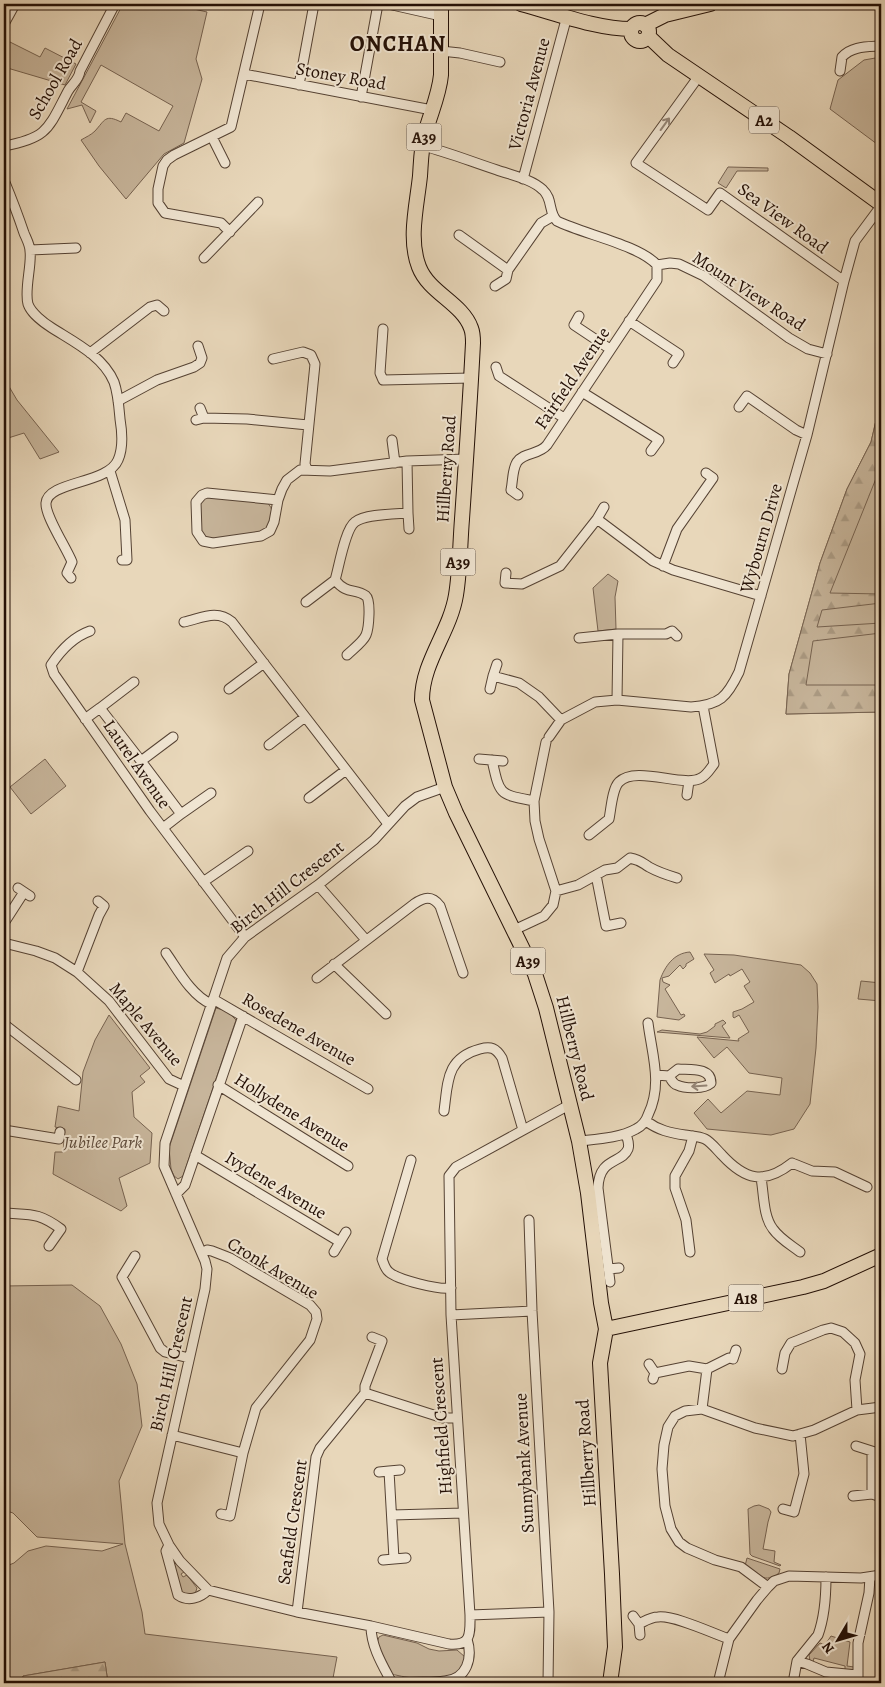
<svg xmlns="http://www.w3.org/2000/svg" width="885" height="1687" font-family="Alegreya,serif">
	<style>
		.green { fill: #c7b59b; stroke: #766250 }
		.forest { fill: url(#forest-firs); stroke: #766250 }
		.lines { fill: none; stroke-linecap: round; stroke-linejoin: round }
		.minor-casing { stroke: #554233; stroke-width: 11 }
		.primary-casing { stroke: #241006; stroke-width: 16 }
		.trunk-casing { stroke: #241006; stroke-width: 16 }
		.minor { stroke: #f0e5d2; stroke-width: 9 }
		.primary { stroke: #e8d7ba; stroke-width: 14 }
		.trunk { stroke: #e8d7ba; stroke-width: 14 }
		.oneway { stroke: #948576 }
		.labels { text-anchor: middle; stroke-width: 4; stroke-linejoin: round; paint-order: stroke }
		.shield { fill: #f0e5d2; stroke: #615043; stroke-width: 1 }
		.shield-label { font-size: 16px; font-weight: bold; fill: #241006 }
		.street-label { font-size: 18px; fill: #241006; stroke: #f0e5d2 }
		.park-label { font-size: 18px; font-style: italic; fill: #5d4a3a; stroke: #f0e5d2 }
		.district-label { font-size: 22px; font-weight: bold; letter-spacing: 1px; fill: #241006; stroke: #f0e5d2 }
	</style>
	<defs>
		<pattern id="forest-firs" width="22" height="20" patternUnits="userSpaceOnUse" patternTransform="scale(1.25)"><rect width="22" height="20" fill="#c7b59b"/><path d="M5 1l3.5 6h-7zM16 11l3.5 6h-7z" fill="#ab9b84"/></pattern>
	</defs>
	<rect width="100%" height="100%" fill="#e8d7ba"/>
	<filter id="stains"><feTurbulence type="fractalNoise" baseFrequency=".004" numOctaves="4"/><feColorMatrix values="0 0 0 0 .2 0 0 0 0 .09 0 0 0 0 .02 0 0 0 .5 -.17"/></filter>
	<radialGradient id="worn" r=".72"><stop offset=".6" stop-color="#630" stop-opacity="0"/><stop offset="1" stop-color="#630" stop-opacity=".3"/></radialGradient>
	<path class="green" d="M123,4H172L207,12L196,59L202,79L184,143L164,154L126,199L99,166L81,140C86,137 91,135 95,131C105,120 105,114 121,122L126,113L159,131L173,106L101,65L81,102L96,111L90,123L82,105L67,109Z
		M4,39L40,57L45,48L76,64L65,85L4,67Z
		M881,57V147L830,109L838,80L864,60Z
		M728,167H729L768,168V171H737L726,188L718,183Z
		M4,378L17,400L59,452L40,459L24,433L5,439Z
		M881,399V712L786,714L789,674L820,563L847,489L871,442Z
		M207,497L266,502C275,509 272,516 269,527L261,532L208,540L200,531L199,506L202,499Z
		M608,574L618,581L615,597L616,629L598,631L593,588Z
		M45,759L66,786L31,814L10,787Z
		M690,952L694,959L686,964V966L683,969L680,965L669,976L662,978L663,982L670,985L665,989L681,1015L684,1014L685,1016L679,1020L657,1017L660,980C665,966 674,953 690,952Z
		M704,954L734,955L801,965L810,973L817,984L818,1007L816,1048L810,1104L794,1129L771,1135L707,1129L694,1113L708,1099L721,1113L747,1091L780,1095L782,1078L749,1073L727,1047L714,1058L697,1037L739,1041L738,1039L749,1032L739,1015L734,1018L733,1017V1012L742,1009L754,1002L744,986L750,982L742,969L730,976L729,974L715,983L710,973L714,970Z
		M861,981L881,983V1001L858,999Z
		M216,1008L227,1011L236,1020L183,1176L178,1179L174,1176L171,1169L169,1148Z
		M109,1015L150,1068L140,1076L145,1082L132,1092L134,1117L152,1133L150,1163L119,1178L127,1206L121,1211L53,1174L55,1152H63L65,1129L55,1127L58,1106L79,1111L83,1072L95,1040Z
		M723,1020L726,1023L722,1026L730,1038L657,1032L662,1030L700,1034L707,1032L715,1026V1024Z
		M72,1285L100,1306L121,1344L137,1384L142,1426L119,1481L125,1544L142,1612L145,1634L337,1657L333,1678L335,1683H108L105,1662L23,1676V1683H4V1567L14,1563L28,1551L46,1546L102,1551L123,1544L37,1537L13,1513L4,1510V1286Z
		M759,1505L769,1509L771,1512L768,1522L763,1549L775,1551L774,1562L781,1565L780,1566L752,1556L750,1554L748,1509L754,1506Z
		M747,1558L780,1569L779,1573C765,1584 758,1575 745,1566Z
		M172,1560L176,1561L184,1572L181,1574L183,1577L187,1575L197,1588L195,1594L192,1596L180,1592Z
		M383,1635L417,1643L429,1649L439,1651L457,1650L465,1657C464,1666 457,1674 448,1677C436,1681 401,1678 389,1673L377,1643L379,1637Z
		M831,1636L850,1642L847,1666L854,1667L853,1670L845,1671V1666L814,1658L813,1662L810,1661L809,1655L820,1643L825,1645Z"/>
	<path class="forest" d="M881,399V466L830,593L881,594V603L822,610L817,627L881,623V633L813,641L806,685H881V712L786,714L789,674L820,563L847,489L871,442Z
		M105,1662L108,1683H23V1676Z"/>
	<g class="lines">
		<g class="minor-casing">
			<path id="minor" d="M388,4L441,16
				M4,24L15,4
				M441,51L460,53L500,62
				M840,71L842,57C852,46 867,47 881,46
				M244,74L432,110
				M699,76L636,163L708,210L720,193L844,281
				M299,85L314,4
				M361,97L378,4
				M212,137L225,163
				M4,146C48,138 48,129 68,91C72,84 79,80 80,71L115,4
				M423,146C448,152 472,162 497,170C511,175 532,179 543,190C553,199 548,212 557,221C583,234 639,245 657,265L670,263L679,264L704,276L789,338L808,349L827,354
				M523,179L567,16
				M4,180C11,197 18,215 24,233C26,238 30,245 30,251C32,265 24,290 28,304C31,313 44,323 52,328C74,342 103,356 114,382C118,393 119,407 120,419C122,431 123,449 118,460C108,484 48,481 46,503C45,516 66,547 72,562L67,573L71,578
				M230,232L221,223L165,213L158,203V189L163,166L167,160L174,155L231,127L260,4
				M459,235L508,270
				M30,250L76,248
				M204,258L258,202
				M495,286L506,279L508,270L541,223L553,216
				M579,316L574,325L610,349
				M629,321L679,354L673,363
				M383,329L380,373L383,380L471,378
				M90,353L150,307L157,305L164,311
				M273,359L303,352L311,355L315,364L305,464L307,469
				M496,367L499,376L564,418
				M582,392L659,440L651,451
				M118,401L157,380L194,367L200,363L202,358L198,346
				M739,407L747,396L796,430L807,435
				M200,408L204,418
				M196,420L204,418L247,419L308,425
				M392,440L395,463
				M110,471L125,520L127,560H122
				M518,495L511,490C513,481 512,470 517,462C524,452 539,455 547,445L657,280V265
				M278,500L207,493L202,495L196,502L197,532L203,541L213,543L261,536L270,531L274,522L278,500L282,489L287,480L300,470L330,471L407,461L466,459
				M408,513L409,529
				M597,519L604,507
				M663,566L677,529L713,478L706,473
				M506,573L505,583L522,584L560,566L597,519L653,561L673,570L761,596
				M306,602L335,580
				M184,622C202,618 217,609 232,622L388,824
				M90,631C73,637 61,650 51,665L54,674L150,811L245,937
				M579,638L618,634H666L672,631L677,636
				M347,655C353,649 363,642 366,635C369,628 371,600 366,596C355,588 347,595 335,580C339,567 345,529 355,522C365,514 395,514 408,513L407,461
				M497,664L493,676L519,683L539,697L561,720
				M229,689L264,663
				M490,689L493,676
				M617,700L618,634
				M100,708L134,682
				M85,719L100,708L141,761
				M549,737L561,720L595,702L617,700L691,707C720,705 727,697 739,672L807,435L844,281L855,241L881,206
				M269,745L305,717
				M479,759L503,761
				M492,760C500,796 499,794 534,801
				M445,787L417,797L405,806L374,840L318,885L245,937L227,958L165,1143L164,1166L205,1261L207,1269L205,1289L157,1503L159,1524L169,1545L180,1561L208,1590L297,1612L371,1626L449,1644C472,1646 470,1633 470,1615L451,1315L449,1176L456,1167L569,1105
				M687,795L689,781
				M309,798L346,770
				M181,814L211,793
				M163,828L181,814L141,761L173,737
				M589,835L609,819C611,810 612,789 619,782C636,765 684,788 701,778C707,775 710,769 714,764L703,706
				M596,875L606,926L621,923
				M203,882L248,851
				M318,885L366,940
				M18,888L30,896
				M556,891L578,885L605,870L617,868L630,858C640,860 641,862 649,867C658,872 667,875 677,878
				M4,923L24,892
				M514,930L544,916L553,905L556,891L539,839L535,821L534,801L546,742
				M4,943L36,951L55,958L77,972L109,1001L169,1079L184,1086
				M166,953C178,970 191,995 211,1004
				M334,964L386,1014
				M77,972L99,915L104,906L98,901
				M317,978L414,904C424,897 432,895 440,906L463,973
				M213,999L368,1089
				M4,1024L76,1080
				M656,1075L669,1076L678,1069C690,1070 711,1067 711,1083C704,1089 686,1089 677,1085C673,1084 671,1079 669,1076
				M218,1085L348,1166
				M444,1111C448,1082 446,1058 480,1049C491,1046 496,1048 502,1058L523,1130
				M646,1121C658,1130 670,1133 685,1135C691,1136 699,1136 705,1139C711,1142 717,1150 722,1155C745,1180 764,1185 792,1163
				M4,1130L59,1139L60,1132
				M579,1141C597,1139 620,1138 636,1129C642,1126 646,1121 648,1115C663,1084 652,1055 648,1023
				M195,1155L340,1242L346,1232
				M411,1160L382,1259C384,1264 385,1269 389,1272C398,1280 439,1290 451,1288
				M792,1163L812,1171L835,1172L867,1187
				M761,1178C764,1194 763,1216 773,1229C780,1239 791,1245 800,1252
				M176,1194L185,1185L243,1016
				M4,1213C31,1215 38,1212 61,1229L49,1246
				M529,1220L532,1311L549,1612L548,1683
				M334,1252L340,1242
				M690,1252L686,1220L675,1188V1176L689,1151L693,1136
				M202,1253L207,1250L212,1251L230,1258L310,1305L316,1312L317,1319L310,1340L256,1408L243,1453L230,1516L221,1514
				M135,1256L122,1277L160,1348L165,1352L189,1358
				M608,1269L619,1268
				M610,1282L598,1188C599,1157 622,1164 628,1149C630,1144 627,1138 626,1134
				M451,1315L532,1311
				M649,1364L655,1373
				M707,1369L729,1358L733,1359L736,1350
				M782,1369L785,1353L791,1343L823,1330L831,1328L843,1332L855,1343L860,1354L855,1380L857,1410
				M653,1379L655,1373L689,1366L707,1369L702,1409
				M365,1393L443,1418H457
				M172,1435L243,1453
				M856,1446L881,1454
				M389,1471L400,1470
				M379,1472L389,1471L394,1559L383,1560
				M872,1494V1452
				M853,1496L872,1494L881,1497
				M783,1509L794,1512L804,1474L800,1434
				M392,1515L463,1513
				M169,1545L166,1551L178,1595C188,1602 200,1598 208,1590
				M394,1559L406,1558
				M768,1587L741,1567L715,1560L687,1548L679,1542L671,1529L665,1506L662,1469L664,1445L668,1427L675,1416L685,1411L702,1409L755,1428L793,1436L814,1430L857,1410L881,1407
				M297,1612L316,1457L320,1448L365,1393V1386L382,1341L372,1337
				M470,1615L549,1612
				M633,1616L639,1624C645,1621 651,1617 658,1617C674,1615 712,1633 729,1639
				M639,1624L640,1635
				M371,1626C371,1647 383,1666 392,1683
				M797,1661L807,1664L826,1672L857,1675
				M401,1683C415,1681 431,1683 445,1681C467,1679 473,1658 467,1639
				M718,1683L729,1639L757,1600L768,1587L774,1581L789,1576L861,1578L881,1575
				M793,1683L797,1661L818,1635C825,1616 826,1597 826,1577
				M858,1683V1643L869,1593L870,1577"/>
		</g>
		<g class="primary-casing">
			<path id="primary" d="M645,25L665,15L710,4"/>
		</g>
		<g class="trunk-casing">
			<path id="trunk" d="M441,4V75C439,96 430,114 425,134C421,148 421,162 420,176C417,205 408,239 419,267C429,293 462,303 471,328C473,333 473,339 473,343C470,402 466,461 462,519C460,544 460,571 456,595C450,632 422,662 422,700L445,787L456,813L535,974L546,1008L579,1141L588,1193L601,1303L606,1329L600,1363L612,1574L615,1647L610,1683
				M521,4C555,13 597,29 631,29
				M631 32a9 9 0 1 1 18 0a9 9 0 1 1-18 0Z
				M648,36L668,55L789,137L881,204
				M606,1329L803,1287L824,1281L881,1255"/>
		</g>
		<use href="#minor" class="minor"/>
		<use href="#primary" class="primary"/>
		<use href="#trunk" class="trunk"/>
	</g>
	<defs><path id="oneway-shaft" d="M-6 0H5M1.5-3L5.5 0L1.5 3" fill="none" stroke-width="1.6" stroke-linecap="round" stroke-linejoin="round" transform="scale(1.25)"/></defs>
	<g class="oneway">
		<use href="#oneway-shaft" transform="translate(665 124) rotate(-54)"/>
		<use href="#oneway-shaft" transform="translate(699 1086) rotate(176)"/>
	</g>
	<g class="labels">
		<g class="shield">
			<rect x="749" y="106.5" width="30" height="27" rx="4"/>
			<rect x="406.5" y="123.5" width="35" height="27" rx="4"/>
			<rect x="440.5" y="548.5" width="35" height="27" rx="4"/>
			<rect x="510.5" y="947.5" width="35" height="27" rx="4"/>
			<rect x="728.5" y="1284.5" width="35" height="27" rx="4"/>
		</g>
		<g class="shield-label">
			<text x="764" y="126">A2</text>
			<text x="424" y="143">A39</text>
			<text x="458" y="568">A39</text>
			<text x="528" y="967">A39</text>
			<text x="746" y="1304">A18</text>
		</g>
		<g class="street-label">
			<text transform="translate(341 76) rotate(10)" y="6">Stoney Road</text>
			<text transform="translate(55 79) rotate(-60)" y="6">School Road</text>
			<text transform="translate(529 94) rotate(-75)" y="6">Victoria Avenue</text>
			<text transform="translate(783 218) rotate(36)" y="6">Sea View Road</text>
			<text transform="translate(749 291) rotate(33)" y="6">Mount View Road</text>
			<text transform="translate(572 378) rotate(-56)" y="6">Fairfield Avenue</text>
			<text transform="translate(446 469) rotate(-86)" y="6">Hillberry Road</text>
			<text transform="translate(761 538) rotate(-74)" y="6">Wybourn Drive</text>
			<text transform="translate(137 764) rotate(55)" y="6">Laurel Avenue</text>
			<text transform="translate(287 887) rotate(-38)" y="6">Birch Hill Crescent</text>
			<text transform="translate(146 1024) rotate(50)" y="6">Maple Avenue</text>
			<text transform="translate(299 1029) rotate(30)" y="6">Rosedene Avenue</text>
			<text transform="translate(575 1048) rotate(76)" y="6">Hillberry Road</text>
			<text transform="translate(292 1112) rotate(32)" y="6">Hollydene Avenue</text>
			<text transform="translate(276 1185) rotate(31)" y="6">Ivydene Avenue</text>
			<text transform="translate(273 1268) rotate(31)" y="6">Cronk Avenue</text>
			<text transform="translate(171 1364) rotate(-77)" y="6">Birch Hill Crescent</text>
			<text transform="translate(441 1426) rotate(-94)" y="6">Highfield Crescent</text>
			<text transform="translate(586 1453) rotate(-94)" y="6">Hillberry Road</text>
			<text transform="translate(524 1463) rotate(-93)" y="6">Sunnybank Avenue</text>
			<text transform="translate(292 1522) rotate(-82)" y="6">Seafield Crescent</text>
		</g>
		<g class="park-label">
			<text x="103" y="1148">Jubilee Park</text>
		</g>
		<g class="district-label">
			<text x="398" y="51">ONCHAN</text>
		</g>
	</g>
	<rect width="885" height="1687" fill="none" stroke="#e8d7ba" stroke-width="20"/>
	<rect x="5" y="5" width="875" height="1677" fill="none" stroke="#241006" stroke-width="2.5"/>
	<rect x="10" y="10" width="865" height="1667" fill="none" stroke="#241006"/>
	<g transform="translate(838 1640) rotate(232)" stroke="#f0e5d2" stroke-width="4" paint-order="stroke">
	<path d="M0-4L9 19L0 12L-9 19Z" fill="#241006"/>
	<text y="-8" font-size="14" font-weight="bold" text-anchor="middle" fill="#241006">N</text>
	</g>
	<rect width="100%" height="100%" filter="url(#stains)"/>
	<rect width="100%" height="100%" fill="url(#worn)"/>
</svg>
